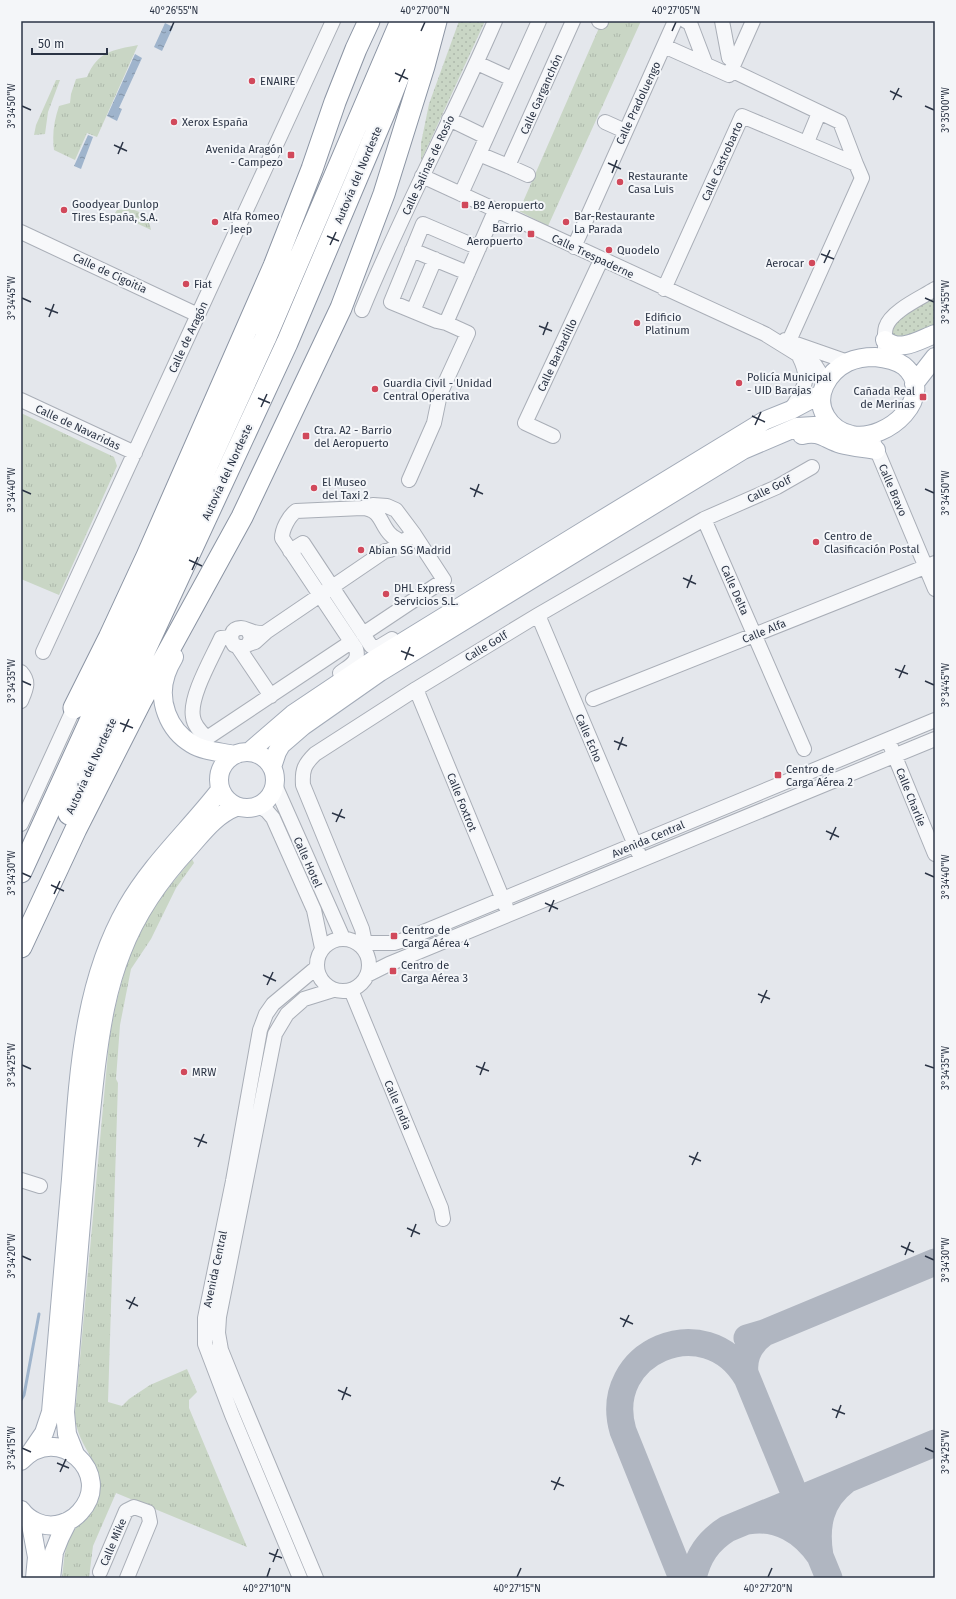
<svg xmlns="http://www.w3.org/2000/svg" width="956" height="1599" font-family="'Fira Sans',sans-serif">
	<style>
		.grass { fill: url(#grass-tufts) }
		.park { fill: url(#park-dots) }
		.water { fill: url(#water-ripples) }
		.lines { fill: none; stroke-linecap: round; stroke-linejoin: round }
		.stream { stroke: #9fb4cc; stroke-width: 3 }
		.taxiway { stroke: #b0b6c1; stroke-width: 27 }
		.minor-casing { stroke: #a9aeb7; stroke-width: 16 }
		.major-casing { stroke: #a3abb8; stroke-width: 20 }
		.highway-casing { stroke: #8b94a3; stroke-width: 23 }
		.minor { stroke: #f7f8fa; stroke-width: 14 }
		.major { stroke: #fff; stroke-width: 18 }
		.highway { stroke: #fff; stroke-width: 21 }
		.ticks { fill: none; stroke: #2b3445; stroke-width: 1.5 }
		.poi-dot { fill: #d1495b; stroke: #f4f6f9; stroke-width: 1.5 }
		.labels { text-anchor: middle; stroke-width: 4; stroke-linejoin: round; paint-order: stroke }
		.poi-label { font-size: 11px; fill: #2b3445; stroke: #f4f6f9; text-anchor: start }
		.street-label { font-size: 11px; fill: #2b3445; stroke: #f4f6f9 }
		.neatline { fill: none; stroke: #2b3445; stroke-width: 1.5 }
		.ticks-label { font-size: 10px; text-anchor: middle; fill: #2b3445 }
	</style>
	<defs>
		<pattern id="grass-tufts" width="24" height="20" patternUnits="userSpaceOnUse"><rect width="24" height="20" fill="#c9d6c5"/><path d="M3 7l-1-3M5 7V3M7 7l1-3M15 17l-1-3M17 17v-4M19 17l1-3" fill="none" stroke="#adb8ab"/></pattern>
		<pattern id="park-dots" width="8" height="8" patternUnits="userSpaceOnUse"><rect width="8" height="8" fill="#c9d6c5"/><path d="M2 2h.1M6 6h.1" fill="none" stroke="#adb8ab" stroke-width="1.8" stroke-linecap="round"/></pattern>
		<pattern id="water-ripples" width="26" height="14" patternUnits="userSpaceOnUse"><rect width="26" height="14" fill="#9fb4cc"/><path d="M2 4q2-2 4 0t4 0M15 11q2-2 4 0t4 0" fill="none" stroke="#8293a7"/></pattern>
	</defs>
	<rect width="100%" height="100%" fill="#e4e7ec"/>
	<path class="grass" d="M602,21H641L548,226L519,211Z
		M138,45L97,137L87,133L75,160L54,150C52,134 54,121 59,106L70,103L71,94L76,79L87,77C98,51 113,50 138,45Z
		M56,80H60L48,112L45,134L34,135L36,125Z
		M130,209C142,211 149,218 151,230L115,213L117,210Z
		M21,413L114,457L117,466L59,595L21,579Z
		M192,859L194,863L176,888L151,939L131,969L120,1025L116,1079L118,1083L108,1402L122,1406L129,1399L150,1385L187,1369L197,1392L189,1400V1408L247,1547L116,1493L93,1546L89,1578H62C64,1564 64,1545 72,1533C83,1517 100,1510 100,1487C101,1461 75,1444 75,1413L109,1042C116,997 130,940 157,902C168,887 181,873 192,859Z"/>
	<path class="park" d="M459,21H485L421,161V143L429,104Z
		M935,295V325L917,334L894,339L892,332L896,321Z"/>
	<path class="water" d="M165,23L173,27L162,51L154,47Z
		M135,54L142,58L119,108L122,109L117,121L107,116Z
		M88,135L93,137L81,169L74,166Z"/>
	<g class="lines">
		<path class="stream" d="M21,1400L24,1395L39,1314"/>
		<path class="taxiway" d="M764,1333C750,1343 743,1356 745,1373L829,1578
			M747,1338L764,1333L935,1262
			M748,1521C778,1516 803,1531 820,1556C815,1526 820,1500 845,1481
			M682,1578L623,1431C600,1352 706,1307 747,1378
			M693,1578C698,1556 708,1541 727,1529L935,1443"/>
		<g class="minor-casing">
			<path id="minor" d="M599,21L601,22
				M686,21L690,23L706,65
				M722,21L729,58
				M664,46L729,75L733,71L840,122L856,164
				M477,63L512,79
				M729,75L753,21
				M449,119L486,137
				M605,122L625,131
				M807,142L819,113
				M479,154L508,166L573,21
				M508,166L528,175
				M422,176L765,334L815,365L826,382
				M461,194L539,21
				M21,232L198,315
				M574,247L675,21
				M412,250L468,273
				M664,289L742,116L856,164L862,178L789,341
				M362,310C402,212 453,118 495,21
				M413,311L435,259
				M446,323L437,321L391,302L423,224L479,248
				M785,340L848,362
				M885,349C885,342 884,334 886,327C891,311 921,298 935,289
				M21,400L135,453
				M791,410C803,388 812,382 799,356
				M553,436L525,423L601,260
				M873,441L935,589
				M409,480L434,423L440,394L468,333L446,323L495,211
				M362,508C382,509 380,525 391,535C394,538 399,540 402,542
				M704,519L804,749
				M290,551L303,543L371,646L377,648L392,639
				M538,615L638,852
				M248,630L251,637L249,644L242,648L234,645C229,638 231,628 241,628C245,628 249,631 254,632C257,633 260,633 264,633
				M231,637L221,638C212,658 189,697 193,717C194,726 201,732 207,738L351,642
				M249,644L255,642L266,632L385,551L390,550L414,534
				M238,647L271,696
				M43,652L333,21
				M21,672C30,682 26,689 21,701
				M340,673C349,666 360,662 356,649L282,538C282,529 289,516 296,511L362,508L373,505L387,506L396,510L414,534L444,580L363,634
				M416,689L506,907
				M593,699L935,563
				M891,747L935,854
				M275,785L343,938
				M259,806L267,811L273,818L314,910L322,948
				M21,824L74,708
				M317 965a26 26 0 1 1 52 0a26 26 0 1 1-52 0Z
				M358,943H394L404,940L935,720
				M364,949L365,943L362,929L303,785C302,770 304,765 315,754L416,689L538,615L704,519L777,487L812,467
				M367,975L389,964L935,739
				M351,990L441,1208L443,1219
				M21,1180L40,1186
				M100,1572L126,1511L134,1507L148,1512L150,1522L127,1578
				M300,1578L232,1415L205,1344V1318L233,1181L260,1030L266,1014L273,1004L316,968
				M316,1578L234,1382L221,1350L218,1333L219,1317L275,1034L287,1014L304,999L333,990"/>
		</g>
		<g class="major-casing">
			<path id="major" d="M885,340C900,353 919,340 935,334
				M875,357C884,358 896,360 904,366C938,395 888,442 852,435C840,433 832,427 826,417C813,396 828,372 848,362C857,358 866,357 875,357Z
				M914,384L935,357
				M802,435C820,430 826,440 841,444C852,447 865,448 876,450
				M174,657C171,662 168,668 166,674C157,700 168,730 192,744C203,751 221,752 234,755
				M219 780a28 28 0 1 1 56 0a28 28 0 1 1-56 0Z
				M249,752L293,714L372,661L590,527L764,421L791,410L821,394
				M272,767L277,752L281,745L303,726L380,672L743,450L797,427L831,425
				M31,1452L44,1433L51,1412C57,1335 64,1257 71,1179C78,1088 80,989 127,907C152,863 189,830 220,790
				M75,1454L67,1434L65,1412C72,1330 79,1247 86,1164C89,1131 92,1099 96,1066C101,1027 107,988 122,951C137,912 161,878 190,847C204,831 216,815 236,807
				M21,1461C58,1421 115,1474 80,1512C74,1519 66,1523 56,1525C43,1527 29,1521 21,1510
				M30,1519L37,1557L35,1578
				M51,1578L54,1552L60,1537L68,1521"/>
		</g>
		<g class="highway-casing">
			<path id="highway" d="M74,708L109,638L147,556L274,266L312,169L335,102L356,49L369,21
				M69,814L287,343L384,114L420,21
				M21,872L265,339L401,21
				M21,947L76,829L141,701L242,517L341,308L384,194L424,66L436,21"/>
		</g>
		<use href="#minor" class="minor"/>
		<use href="#major" class="major"/>
		<use href="#highway" class="highway"/>
	</g>
	<path class="ticks" d="M170,31L174,22M421,31L425,22M672,31L676,22M395,73L408,79M399,82L405,69M890,91L902,97M893,100L899,88M22,106L31,110M925,106L934,110M114,145L127,151M118,154L123,142M608,163L621,169M612,173L617,160M327,236L339,241M330,245L336,232M821,254L834,259M824,263L830,250M22,298L31,302M925,298L934,302M45,308L58,313M49,317L54,304M539,326L552,331M543,335L548,322M258,398L270,403M261,407L267,394M752,416L765,422M755,425L761,412M470,488L483,494M925,489L934,493M22,490L31,494M474,497L479,484M189,560L202,566M192,570L198,557M683,578L696,584M687,588L692,575M401,651L414,656M405,660L410,647M895,669L908,674M899,678L905,665M22,681L31,685M925,681L934,685M120,723L133,728M123,732L129,719M614,741L627,746M618,750L623,737M332,813L345,818M336,822L342,809M826,831L839,837M830,840L836,827M22,873L31,877M925,873L934,877M51,885L64,891M54,894L60,881M545,903L558,909M549,912L554,900M263,975L276,981M267,985L273,972M758,994L770,999M761,1003L767,990M22,1065L31,1069M925,1065L934,1068M476,1066L489,1071M480,1075L485,1062M194,1138L207,1143M198,1147L204,1134M689,1156L701,1161M692,1165L698,1152M407,1228L420,1234M411,1237L416,1224M901,1246L914,1252M905,1255L910,1242M22,1256L31,1260M925,1256L934,1260M126,1300L138,1306M129,1309L135,1297M620,1318L633,1324M623,1327L629,1315M338,1390L351,1396M342,1400L347,1387M832,1409L845,1414M836,1418L841,1405M22,1448L31,1452M925,1448L934,1452M57,1463L69,1468M60,1472L66,1459M551,1481L564,1486M554,1490L560,1477M269,1553L282,1558M273,1562L278,1549M267,1577L270,1568M517,1577L521,1568M768,1577L772,1568"/>
	<g class="poi-dot">
		<circle cx="252" cy="81" r="4"/>
		<circle cx="174" cy="122" r="4"/>
		<rect x="287" y="151" width="8" height="8" rx="2"/>
		<circle cx="620" cy="182" r="4"/>
		<rect x="461" y="201" width="8" height="8" rx="2"/>
		<circle cx="64" cy="210" r="4"/>
		<circle cx="215" cy="222" r="4"/>
		<circle cx="566" cy="222" r="4"/>
		<rect x="527" y="230" width="8" height="8" rx="2"/>
		<circle cx="609" cy="250" r="4"/>
		<circle cx="812" cy="263" r="4"/>
		<circle cx="186" cy="284" r="4"/>
		<circle cx="637" cy="323" r="4"/>
		<circle cx="739" cy="383" r="4"/>
		<circle cx="375" cy="389" r="4"/>
		<rect x="919" y="393" width="8" height="8" rx="2"/>
		<rect x="302" y="432" width="8" height="8" rx="2"/>
		<circle cx="314" cy="488" r="4"/>
		<circle cx="816" cy="542" r="4"/>
		<circle cx="361" cy="550" r="4"/>
		<circle cx="386" cy="594" r="4"/>
		<rect x="774" y="771" width="8" height="8" rx="2"/>
		<rect x="390" y="932" width="8" height="8" rx="2"/>
		<rect x="389" y="967" width="8" height="8" rx="2"/>
		<circle cx="184" cy="1072" r="4"/>
	</g>
	<g class="labels">
		<g class="poi-label">
			<text x="260" y="85">ENAIRE</text>
			<text x="182" y="126">Xerox España</text>
			<text x="283" y="153" text-anchor="end">Avenida Aragón<tspan x="283" dy="13">- Campezo</tspan></text>
			<text x="628" y="180">Restaurante<tspan x="628" dy="13">Casa Luis</tspan></text>
			<text x="72" y="208">Goodyear Dunlop<tspan x="72" dy="13">Tires España, S.A.</tspan></text>
			<text x="473" y="209">Bº Aeropuerto</text>
			<text x="223" y="220">Alfa Romeo<tspan x="223" dy="13">- Jeep</tspan></text>
			<text x="574" y="220">Bar-Restaurante<tspan x="574" dy="13">La Parada</tspan></text>
			<text x="523" y="232" text-anchor="end">Barrio<tspan x="523" dy="13">Aeropuerto</tspan></text>
			<text x="617" y="254">Quodelo</text>
			<text x="804" y="267" text-anchor="end">Aerocar</text>
			<text x="194" y="288">Fiat</text>
			<text x="645" y="321">Edificio<tspan x="645" dy="13">Platinum</tspan></text>
			<text x="747" y="381">Policía Municipal<tspan x="747" dy="13">- UID Barajas</tspan></text>
			<text x="383" y="387">Guardia Civil - Unidad<tspan x="383" dy="13">Central Operativa</tspan></text>
			<text x="915" y="395" text-anchor="end">Cañada Real<tspan x="915" dy="13">de Merinas</tspan></text>
			<text x="314" y="434">Ctra. A2 - Barrio<tspan x="314" dy="13">del Aeropuerto</tspan></text>
			<text x="322" y="486">El Museo<tspan x="322" dy="13">del Taxi 2</tspan></text>
			<text x="824" y="540">Centro de<tspan x="824" dy="13">Clasificación Postal</tspan></text>
			<text x="369" y="554">Abian SG Madrid</text>
			<text x="394" y="592">DHL Express<tspan x="394" dy="13">Servicios S.L.</tspan></text>
			<text x="786" y="773">Centro de<tspan x="786" dy="13">Carga Aérea 2</tspan></text>
			<text x="402" y="934">Centro de<tspan x="402" dy="13">Carga Aérea 4</tspan></text>
			<text x="401" y="969">Centro de<tspan x="401" dy="13">Carga Aérea 3</tspan></text>
			<text x="192" y="1076">MRW</text>
		</g>
		<g class="street-label">
			<text transform="translate(541 94) rotate(-66)" y="4">Calle Garganchón</text>
			<text transform="translate(638 103) rotate(-65)" y="4">Calle Pradoluengo</text>
			<text transform="translate(722 161) rotate(-66)" y="4">Calle Castrobarto</text>
			<text transform="translate(428 165) rotate(-65)" y="4">Calle Salinas de Rosío</text>
			<text transform="translate(358 175) rotate(-67)" y="4">Autovía del Nordeste</text>
			<text transform="translate(593 256) rotate(25)" y="4">Calle Trespaderne</text>
			<text transform="translate(110 273) rotate(25)" y="4">Calle de Cigoitia</text>
			<text transform="translate(188 337) rotate(-65)" y="4">Calle de Aragón</text>
			<text transform="translate(557 355) rotate(-65)" y="4">Calle Barbadillo</text>
			<text transform="translate(78 427) rotate(25)" y="4">Calle de Navaridas</text>
			<text transform="translate(227 472) rotate(-65)" y="4">Autovía del Nordeste</text>
			<text transform="translate(769 489) rotate(-26)" y="4">Calle Golf</text>
			<text transform="translate(893 490) rotate(67)" y="4">Calle Bravo</text>
			<text transform="translate(735 590) rotate(66)" y="4">Calle Delta</text>
			<text transform="translate(764 631) rotate(-22)" y="4">Calle Alfa</text>
			<text transform="translate(486 646) rotate(-31)" y="4">Calle Golf</text>
			<text transform="translate(589 738) rotate(67)" y="4">Calle Echo</text>
			<text transform="translate(91 766) rotate(-65)" y="4">Autovía del Nordeste</text>
			<text transform="translate(911 797) rotate(68)" y="4">Calle Charlie</text>
			<text transform="translate(462 802) rotate(68)" y="4">Calle Foxtrot</text>
			<text transform="translate(648 839) rotate(-23)" y="4">Avenida Central</text>
			<text transform="translate(308 862) rotate(66)" y="4">Calle Hotel</text>
			<text transform="translate(398 1105) rotate(67)" y="4">Calle India</text>
			<text transform="translate(215 1269) rotate(-78)" y="4">Avenida Central</text>
			<text transform="translate(113 1542) rotate(-67)" y="4">Calle Mike</text>
		</g>
	</g>
	<rect width="956" height="1599" fill="none" stroke="#f4f6f9" stroke-width="44"/>
	<path d="M32 48v6h75v-6" fill="none" stroke="#2b3445" stroke-width="2"/>
	<text x="38" y="48" font-size="12" fill="#2b3445" stroke="#f4f6f9" stroke-width="3" paint-order="stroke">50 m</text>
	<rect x="22" y="22" width="912" height="1555" class="neatline"/>
	<g class="ticks-label">
		<text x="174" y="14">40°26'55"N</text>
		<text x="425" y="14">40°27'00"N</text>
		<text x="676" y="14">40°27'05"N</text>
		<text transform="translate(11 106) rotate(-90)" y="4">3°34'50"W</text>
		<text transform="translate(945 110) rotate(-90)" y="4">3°35'00"W</text>
		<text transform="translate(11 298) rotate(-90)" y="4">3°34'45"W</text>
		<text transform="translate(945 302) rotate(-90)" y="4">3°34'55"W</text>
		<text transform="translate(11 490) rotate(-90)" y="4">3°34'40"W</text>
		<text transform="translate(945 493) rotate(-90)" y="4">3°34'50"W</text>
		<text transform="translate(11 681) rotate(-90)" y="4">3°34'35"W</text>
		<text transform="translate(945 685) rotate(-90)" y="4">3°34'45"W</text>
		<text transform="translate(11 873) rotate(-90)" y="4">3°34'30"W</text>
		<text transform="translate(945 877) rotate(-90)" y="4">3°34'40"W</text>
		<text transform="translate(11 1065) rotate(-90)" y="4">3°34'25"W</text>
		<text transform="translate(945 1068) rotate(-90)" y="4">3°34'35"W</text>
		<text transform="translate(11 1256) rotate(-90)" y="4">3°34'20"W</text>
		<text transform="translate(945 1260) rotate(-90)" y="4">3°34'30"W</text>
		<text transform="translate(11 1448) rotate(-90)" y="4">3°34'15"W</text>
		<text transform="translate(945 1452) rotate(-90)" y="4">3°34'25"W</text>
		<text x="267" y="1592">40°27'10"N</text>
		<text x="517" y="1592">40°27'15"N</text>
		<text x="768" y="1592">40°27'20"N</text>
	</g>
</svg>
